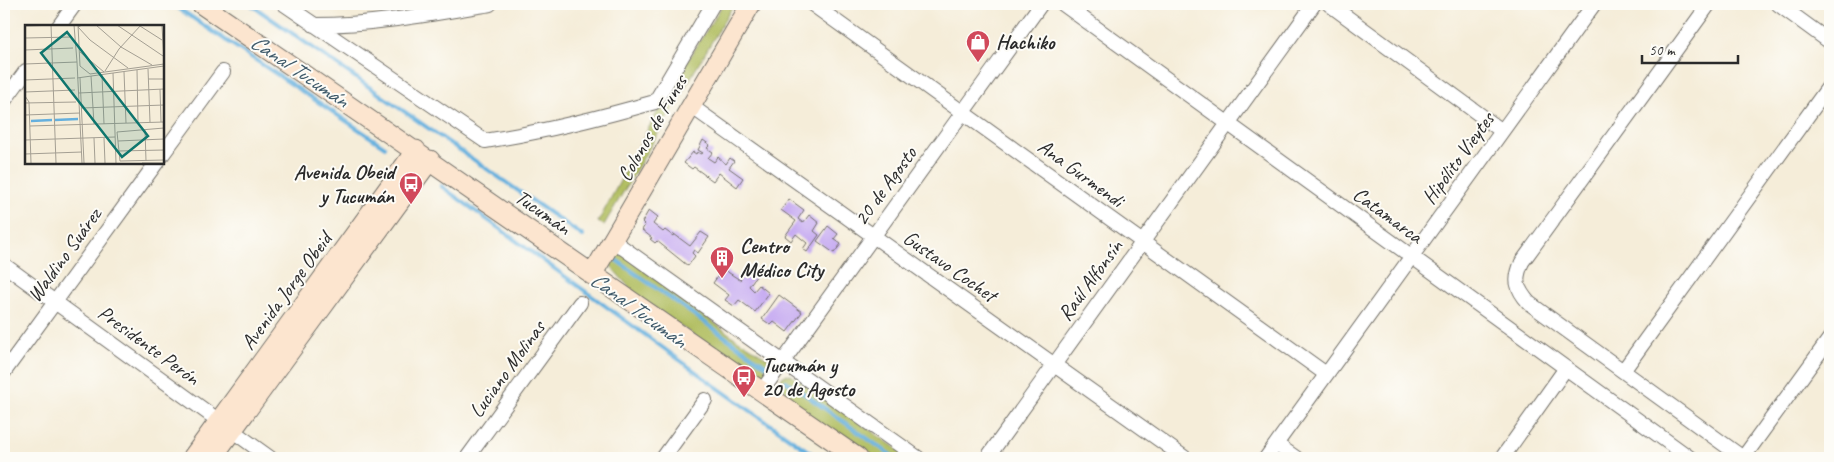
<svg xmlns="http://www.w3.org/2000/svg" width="1834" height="462" font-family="Caveat,sans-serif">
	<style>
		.green { fill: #b0bd5f; stroke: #6e7445 }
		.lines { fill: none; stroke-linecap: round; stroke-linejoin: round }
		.stream { stroke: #65b0de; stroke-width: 4 }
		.building { fill: #c3a6f1 }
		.street-casing { stroke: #726f68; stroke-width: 16 }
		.secondary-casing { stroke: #726f68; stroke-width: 21 }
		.street { stroke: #fff; stroke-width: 14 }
		.secondary { stroke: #fce5cf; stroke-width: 19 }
		.labels { text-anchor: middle; stroke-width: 4; stroke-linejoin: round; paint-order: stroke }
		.poi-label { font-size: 21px; font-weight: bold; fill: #2b2b2b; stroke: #fdfcf7; text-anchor: start }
		.street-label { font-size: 21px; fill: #2b2b2b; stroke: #fdfcf7 }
		.water-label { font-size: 22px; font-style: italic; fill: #3f5a6a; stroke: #fdfcf7 }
		.inset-river { fill: none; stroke: #65b0de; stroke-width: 2.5 }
		.inset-road { fill: none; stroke: #a49f93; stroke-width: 1 }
		.view { fill: #0f766e; fill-opacity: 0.15; stroke: #0f766e; stroke-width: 2.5 }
		.inset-edge { fill: none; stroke: #2b2b2b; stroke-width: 2.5 }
	</style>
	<rect width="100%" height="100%" fill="#fdfcf7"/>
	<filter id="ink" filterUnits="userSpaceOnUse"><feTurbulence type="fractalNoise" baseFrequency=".02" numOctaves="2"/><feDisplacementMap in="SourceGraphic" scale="10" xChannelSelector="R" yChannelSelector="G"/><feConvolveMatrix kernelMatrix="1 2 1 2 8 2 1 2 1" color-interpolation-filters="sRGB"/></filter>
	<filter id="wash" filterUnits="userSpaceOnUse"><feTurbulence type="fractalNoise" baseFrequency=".0096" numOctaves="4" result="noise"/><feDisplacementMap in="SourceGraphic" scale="20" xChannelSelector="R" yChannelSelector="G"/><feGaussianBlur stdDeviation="1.12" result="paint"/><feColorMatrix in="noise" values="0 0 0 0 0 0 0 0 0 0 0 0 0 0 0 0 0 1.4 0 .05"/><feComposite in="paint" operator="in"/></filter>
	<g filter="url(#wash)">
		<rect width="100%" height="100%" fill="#f5edd9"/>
		<path class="green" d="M723,4H734L604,225L598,222L668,92Z
			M616,253L625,255L732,336L769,359L773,366L767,376L762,378L753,377L636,295L612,268L610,261L612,255Z
			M787,374L791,375L910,458H868L823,427L791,398L780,384L782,377Z"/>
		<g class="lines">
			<path class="stream" d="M172,4L385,147
				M250,4L583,236
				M441,186L718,388L818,458
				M616,260L768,367
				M786,381L895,458"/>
		</g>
		<g id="blocks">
			<path class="building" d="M703,140L710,145L707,148L713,152L708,158L714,162L718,157L726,164L730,158L734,161L729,168L743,178L737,187L719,173L713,181L694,167L692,169L684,163L693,152L696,154L697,152L701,154L703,153L698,150Z
				M789,199L804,210L798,219L803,223L809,215L819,223L814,231L819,235L807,252L803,249L807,243L796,234L791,241L785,236L796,221L781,210Z
				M649,210L658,217L653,224L663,232L665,230L673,236L674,234L690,246L701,232L709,237L698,253L694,250L692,253L695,256L688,266L657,241L655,243L650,239L652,238L642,230L645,225L642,222Z
				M828,226L838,234L834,239L841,244L834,253L817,241Z
				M750,265L759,272L749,286L754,291L759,285L769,293L755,312L739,300L734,306L725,300L729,295L713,283L723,269L740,280Z
				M779,295L802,312L787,332L774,322L771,325L762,319Z"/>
		</g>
	</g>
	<g filter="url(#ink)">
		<use href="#blocks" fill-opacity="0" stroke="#726f68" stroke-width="1"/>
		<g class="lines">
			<g class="street-casing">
				<path id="street" d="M284,4L485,141C543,132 599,118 655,102L713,4
					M812,4L1326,374
					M1063,4L1690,458
					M1329,4L1502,131
					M1709,4L1522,262C1514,280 1516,288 1529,303L1743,458
					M1778,4L1830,42
					M314,25C373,25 432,14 490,4
					M59,26L75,4
					M4,101L26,71
					M691,106L1185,458
					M162,155L223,72
					M612,240L918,458
					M4,265L270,458
					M1623,371L1830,85
					M4,372L157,162
					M761,392L1041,4
					M1276,444L1296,458
					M467,458L580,303
					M663,458L705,400
					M987,458L1314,4
					M1266,458L1594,4
					M1502,458L1566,368
					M1743,458L1830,338"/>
			</g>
			<g class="secondary-casing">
				<path id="secondary" d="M201,4C421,154 639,307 858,458
					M592,275L751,4
					M192,458L416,150
					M212,458L430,160"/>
			</g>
			<use href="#street" class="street"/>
			<use href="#secondary" class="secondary"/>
		</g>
	</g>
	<defs>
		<g id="shop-pin" transform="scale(1.25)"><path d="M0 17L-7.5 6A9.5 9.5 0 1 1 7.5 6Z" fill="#d1495b" stroke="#fdfcf7"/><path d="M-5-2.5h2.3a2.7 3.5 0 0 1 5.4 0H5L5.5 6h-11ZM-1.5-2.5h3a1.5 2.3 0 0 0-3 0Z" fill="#fff"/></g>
		<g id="bus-pin" transform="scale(1.25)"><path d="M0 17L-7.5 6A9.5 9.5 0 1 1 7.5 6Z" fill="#d1495b" stroke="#fdfcf7"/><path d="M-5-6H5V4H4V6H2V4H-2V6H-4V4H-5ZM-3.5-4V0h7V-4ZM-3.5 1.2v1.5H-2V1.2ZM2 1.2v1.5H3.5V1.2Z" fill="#fff"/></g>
		<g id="building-pin" transform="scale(1.25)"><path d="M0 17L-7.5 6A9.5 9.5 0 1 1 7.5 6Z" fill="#d1495b" stroke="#fdfcf7"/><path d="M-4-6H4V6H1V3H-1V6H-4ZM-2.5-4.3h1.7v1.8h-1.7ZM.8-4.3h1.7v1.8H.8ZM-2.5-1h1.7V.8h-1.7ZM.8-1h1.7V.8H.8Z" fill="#fff"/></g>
	</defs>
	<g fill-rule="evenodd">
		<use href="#shop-pin" x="978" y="42"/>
		<use href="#bus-pin" x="411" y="184"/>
		<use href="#building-pin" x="722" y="258"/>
		<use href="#bus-pin" x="744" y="377"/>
	</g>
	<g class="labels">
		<g class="poi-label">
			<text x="996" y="49">Hachiko</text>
			<text x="394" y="179" text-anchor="end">Avenida Obeid<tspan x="394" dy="24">y Tucumán</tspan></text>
			<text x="740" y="253">Centro<tspan x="740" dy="24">Médico City</tspan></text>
			<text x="762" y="372">Tucumán y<tspan x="762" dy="24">20 de Agosto</tspan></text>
		</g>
		<g class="street-label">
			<text transform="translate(652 128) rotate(-60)" y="7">Colonos de Funes</text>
			<text transform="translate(1458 158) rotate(-54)" y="7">Hipólito Vieytes</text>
			<text transform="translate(1081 173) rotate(36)" y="7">Ana Gurmendi</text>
			<text transform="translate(885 186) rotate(-54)" y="7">20 de Agosto</text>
			<text transform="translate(543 212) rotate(35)" y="7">Tucumán</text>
			<text transform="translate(1388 215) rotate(36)" y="7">Catamarca</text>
			<text transform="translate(64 255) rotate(-54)" y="7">Waldino Suárez</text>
			<text transform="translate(950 266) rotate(35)" y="7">Gustavo Cochet</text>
			<text transform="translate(1090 280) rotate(-54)" y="7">Raúl Alfonsín</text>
			<text transform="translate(286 291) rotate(-54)" y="7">Avenida Jorge Obeid</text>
			<text transform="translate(149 345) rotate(36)" y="7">Presidente Perón</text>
			<text transform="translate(507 369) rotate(-54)" y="7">Luciano Molinas</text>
		</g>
		<g class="water-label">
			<text transform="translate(300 70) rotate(34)" y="8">Canal Tucumán</text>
			<text transform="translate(639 309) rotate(36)" y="8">Canal Tucumán</text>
		</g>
	</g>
	<g transform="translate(25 25)">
		<rect width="139" height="139" fill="#f5edd9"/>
		<path class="inset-river" d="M30,95L53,94M6,96L27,95"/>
		<path class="inset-road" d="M26,0L31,138M49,0L52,37M53,0L55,41L65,49L139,39M57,0L53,2L65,15L103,43M71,0L96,22L127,40M92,0L138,31M0,1L34,0M115,1L137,15M137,1L139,35M0,13L47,12M0,25L48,23M55,27L79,47M0,39L52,37L57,138M123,44L125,97M112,45L113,98M80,46L94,24L116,0M99,47L101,98M88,48L91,138M77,50L79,99M66,51L69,99M52,53L139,41M55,53L59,138M123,54H139M0,55L50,53M135,64L136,97M0,67L50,65M54,68L139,64M0,71L4,77L6,138M0,78L51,77M57,83L139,80M0,90L55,88M5,101L139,97M139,103L92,107L95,136L139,135M120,104L121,136M69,113L70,138M79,113L80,138M0,115L90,112M93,116L139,114M93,126L139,125M0,129L57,127M117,138H139"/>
		<path class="view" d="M42,7L123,111L97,132L16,28Z"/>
		<rect width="139" height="139" class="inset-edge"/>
	</g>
	<rect width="1834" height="462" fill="none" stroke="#fdfcf7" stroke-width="20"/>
	<path d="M1642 55v8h96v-8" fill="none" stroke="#2b2b2b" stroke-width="2.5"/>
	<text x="1649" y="55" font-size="15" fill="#2b2b2b" stroke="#fdfcf7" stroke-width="4" paint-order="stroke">50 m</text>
</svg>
